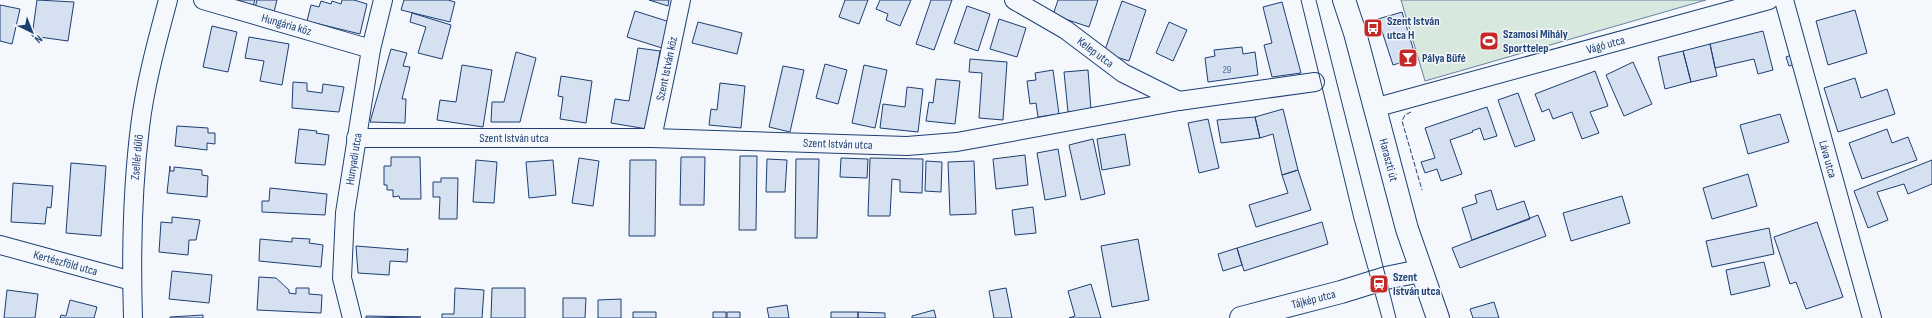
<svg xmlns="http://www.w3.org/2000/svg" width="1932" height="318" font-family="'Sofia Sans Condensed',sans-serif">
	<style>
		.green { fill: #d7e8df; stroke: #687fa3 }
		.building { fill: #d5e0f0; stroke: #1d3f73 }
		.lines { fill: none; stroke-linecap: round; stroke-linejoin: round }
		.minor-casing { stroke: #1d3f73; stroke-width: 20 }
		.tertiary-casing { stroke: #1d3f73; stroke-width: 24 }
		.primary-casing { stroke: #1d3f73; stroke-width: 24 }
		.minor { stroke: #f4f7fb; stroke-width: 18 }
		.tertiary { stroke: #f4f7fb; stroke-width: 22 }
		.primary { stroke: #f4f7fb; stroke-width: 22 }
		.tram { stroke: #1d3f73; stroke-width: 1 }
		.fence { stroke: #1d3f73; stroke-width: 1; stroke-dasharray: 5 2; stroke-linecap: butt }
		.labels { text-anchor: middle; stroke-width: 3; stroke-linejoin: round; paint-order: stroke }
		.number-label { font-size: 10px; fill: #4b6792 }
		.poi-label { font-size: 12px; font-weight: bold; fill: #1d3f73; stroke: #f4f7fb; text-anchor: start }
		.street-label { font-size: 12px; fill: #1d3f73; stroke: #f4f7fb }
	</style>
	<rect width="100%" height="100%" fill="#f4f7fb"/>
	<path class="green" d="M1401,0H1706L1425,81Z"/>
	<path class="building" d="M37,0L74,2L68,41L32,36Z
		M231,0H255L253,6Z
		M257,0H277L274,12L255,8Z
		M342,0H354L367,4L360,34L307,21L311,5L319,7L321,1L331,4L332,1L341,4Z
		M404,0H448L455,2L450,22L401,10Z
		M649,0H669L668,6Z
		M845,0H868L859,24L839,17Z
		M880,0H911L900,26L886,20L888,14L876,9Z
		M931,0H952L934,50L916,44Z
		M1058,0H1098L1089,27L1053,15Z
		M1122,1L1146,10L1129,61L1104,53Z
		M1282,2L1301,73L1272,77L1264,45L1272,43L1263,7Z
		M0,5L20,9L12,44L0,41Z
		M967,6L990,14L978,51L954,43Z
		M1855,10L1867,53L1828,65L1816,21Z
		M635,11L670,22L662,48L627,37Z
		M1402,12L1416,58L1393,65L1378,19Z
		M412,13L451,25L442,59L418,53L426,27L410,22Z
		M999,19L1026,28L1017,57L990,49Z
		M698,22L742,33L737,54L692,43Z
		M1169,22L1187,30L1173,61L1156,53Z
		M212,26L237,32L228,72L203,67Z
		M1763,31L1773,70L1758,74L1754,59L1715,68L1710,44Z
		M249,37L289,44L282,85L260,81L264,61L245,58Z
		M1710,44L1717,76L1691,82L1683,51Z
		M1242,47L1243,54L1255,52L1258,75L1208,82L1205,58L1215,56L1214,50Z
		M638,48L660,51L647,129L611,123L615,99L629,101Z
		M391,49L407,53L403,66L410,67L402,99H406L405,123L370,122Z
		M1683,51L1691,82L1665,89L1658,57Z
		M516,52L536,58L520,122H491L492,102H504Z
		M1794,54L1797,64L1789,66L1786,57Z
		M970,59L1007,62L1003,120L979,118L982,73L969,72Z
		M1633,62L1652,104L1624,116L1606,75Z
		M825,64L847,70L838,104L816,98Z
		M462,65L492,70L483,127L437,120L440,100L456,102Z
		M864,65L887,70L875,128L852,123Z
		M783,66L804,70L790,132L769,127Z
		M1053,70L1059,114L1038,117L1036,103L1030,104L1027,81L1036,80L1035,73Z
		M1088,70L1091,110L1068,112L1064,72Z
		M1595,71L1608,106L1590,112L1599,133L1582,139L1572,112L1553,119L1549,109L1542,112L1535,94Z
		M561,76L592,81L586,123L560,119L563,97L558,96Z
		M1855,78L1861,98L1887,89L1895,114L1838,132L1824,88Z
		M936,79L960,81L955,124L926,121L929,102L933,103Z
		M293,82L307,83V91L322,93L323,84L344,87L339,112L292,108Z
		M720,83L745,86L741,128L709,125L711,109L717,110Z
		M907,87L923,89L918,132L880,128L883,104L905,107Z
		M1518,93L1535,140L1515,147L1498,100Z
		M1487,107L1497,136L1484,140L1480,128L1472,131L1473,132L1450,140L1462,174L1441,181L1437,169L1425,173L1421,162L1435,158L1425,128Z
		M1283,109L1298,170L1282,175L1273,134L1260,138L1255,117Z
		M1780,114L1789,142L1748,154L1740,125Z
		M1255,117L1260,138L1221,143L1217,120Z
		M1208,119L1219,168L1199,173L1188,123Z
		M177,126L208,128V133H215V144L207,143V150L175,146Z
		M299,129L317,131L316,133L329,135L325,165L295,163Z
		M1887,129L1892,143L1908,137L1917,160L1862,179L1849,143Z
		M1125,134L1130,165L1102,170L1097,139Z
		M1093,139L1105,194L1081,200L1069,145Z
		M1058,149L1066,196L1045,200L1037,153Z
		M1025,155L1028,185L996,189L993,159Z
		M740,156H757L756,230H739Z
		M391,157H420L421,199H400L399,196L393,197V190H387V185H384V166H391Z
		M681,157H705L704,205H680Z
		M579,158L599,161L593,206L572,203Z
		M841,158L868,159L867,178L840,177Z
		M870,158L923,159L922,193L900,192V180L892,179L890,216H868Z
		M767,159L787,160L785,192H766Z
		M796,159H819L817,238H795Z
		M476,160L497,162L494,203L473,202Z
		M553,160L556,195L529,198L526,162Z
		M630,160H656L655,236H629Z
		M1932,160V184L1908,194L1904,184L1877,192L1888,220L1868,228L1854,191Z
		M926,161L942,162L941,192L925,191Z
		M974,161L976,214L950,215L948,162Z
		M71,163L106,166L101,236L66,233Z
		M170,166V171H174V167L202,170V175L208,176L207,197L167,193Z
		M1298,170L1311,210L1256,227L1249,205L1288,193L1282,175Z
		M1748,174L1757,206L1712,219L1703,188Z
		M441,178H458L457,219H439L440,197H433V182H441Z
		M13,183L53,186L51,208L47,207L45,224L11,222Z
		M270,188L327,194L325,215L262,212V201H269Z
		M1491,190L1497,210L1524,201L1530,219L1472,240L1462,208L1477,203L1475,195Z
		M1622,196L1630,223L1571,241L1563,213Z
		M1033,207L1036,233L1015,235L1012,210Z
		M1538,215L1546,236L1460,268L1452,248Z
		M172,217L200,220L196,240H189L188,255L159,252L161,222L172,223Z
		M1322,222L1328,244L1244,271L1237,248Z
		M1817,222L1843,297L1806,309L1796,282L1790,284L1774,237Z
		M1769,228L1774,254L1712,267L1706,241Z
		M292,238L310,239L309,243L323,245L321,267L259,261L260,239L292,242Z
		M1138,239L1149,300L1112,307L1101,246Z
		M356,246L406,250L408,248L407,262L390,261L389,275L358,273Z
		M1237,248L1242,265L1223,271L1218,254Z
		M1764,262L1770,286L1731,295L1726,270Z
		M172,271L212,275L209,303L169,299Z
		M259,277L276,278L289,290V293L296,294V288H309V294L322,295L321,313L257,310Z
		M1091,284L1101,318H1069L1075,316L1068,291Z
		M455,288L484,290L482,318H442V314H454Z
		M492,288H525V318H491Z
		M1006,288L1012,318H994L989,291Z
		M7,290L38,294L35,318H4Z
		M563,298H586L585,318H563Z
		M621,299V318H598V300Z
		M70,300L97,307L94,318H60L61,315L66,316Z
		M1494,302L1499,318H1473L1470,309Z
		M787,305L789,318H769L767,308Z
		M934,310L936,318H912V316Z
		M633,312H656V318H633Z
		M713,312H726V318H713Z
		M727,312H740V318H727Z
		M831,312H858V318H831Z
		M858,312L885,313V318H858Z
		M203,315V318H170V317Z
		M366,316L421,317L366,318Z"/>
	<g class="lines">
		<g class="minor-casing">
			<g id="minor">
				<path id="s1" d="M203,0L371,49"/>
				<path id="s2" d="M1014,0L1066,30L1123,73L1179,101"/>
				<path id="s3" d="M1784,0L1872,318"/>
				<path id="s4" d="M1374,108L1769,0"/>
				<path id="s5" d="M356,138H652L907,146L957,142L1179,101L1315,82"/>
				<path id="s6" d="M652,138L681,0"/>
				<path id="s7" d="M0,245L132,281"/>
				<path id="s8" d="M133,318C131,254 132,191 140,127C145,85 157,41 168,0"/>
				<path id="s9" d="M352,318L342,278L345,213L371,49L383,0"/>
			</g>
		</g>
		<g class="tertiary-casing">
			<g id="tertiary">
				<path id="s10" d="M1241,318L1341,292L1386,278L1420,271"/>
			</g>
		</g>
		<g class="primary-casing">
			<g id="primary">
				<path id="s11" d="M1344,0L1355,33L1407,229L1438,318"/>
			</g>
		</g>
		<use href="#minor" class="minor"/>
		<use href="#tertiary" class="tertiary"/>
		<use href="#primary" class="primary"/>
		<path class="tram" d="M1301,0L1354,219L1382,318
			M1316,0L1396,318"/>
		<path class="fence" d="M1411,112L1405,115L1402,121L1422,190"/>
	</g>
	<defs>
		<g id="bus-square" transform="scale(1)"><rect x="-9" y="-9" width="18" height="18" rx="4" fill="#c62828" stroke="#f4f7fb"/><path d="M-5-6H5V4H4V6H2V4H-2V6H-4V4H-5ZM-3.5-4V0h7V-4ZM-3.5 1.2v1.5H-2V1.2ZM2 1.2v1.5H3.5V1.2Z" fill="#fff"/></g>
		<g id="stadium-square" transform="scale(1)"><rect x="-9" y="-9" width="18" height="18" rx="4" fill="#c62828" stroke="#f4f7fb"/><path d="M0-5a6.5 5 0 1 0 0 10a6.5 5 0 1 0 0-10ZM-3.5-1.8h7v3.6h-7Z" fill="#fff"/></g>
		<g id="bar-square" transform="scale(1)"><rect x="-9" y="-9" width="18" height="18" rx="4" fill="#c62828" stroke="#f4f7fb"/><path d="M-6-5H6L.8 .8V4.5H3.5V6h-7V4.5H-.8V.8Z" fill="#fff"/></g>
		<g id="station-square" transform="scale(1)"><rect x="-9" y="-9" width="18" height="18" rx="4" fill="#c62828" stroke="#f4f7fb"/><path d="M-3-6H3Q5-6 5-4V2Q5 4 3 4L4.5 6H3L1.5 4h-3L-3 6H-4.5L-3 4Q-5 4-5 2V-4Q-5-6-3-6ZM-3.5-4v3h7v-3ZM-3.5 1v1.5H-2V1ZM2 1v1.5H3.5V1Z" fill="#fff"/></g>
	</defs>
	<g fill-rule="evenodd">
		<use href="#bus-square" x="1373" y="28"/>
		<use href="#stadium-square" x="1489" y="41"/>
		<use href="#bar-square" x="1408" y="58"/>
		<use href="#station-square" x="1379" y="284"/>
	</g>
	<g class="labels">
		<g class="number-label">
			<text x="1227" y="73">29</text>
		</g>
		<g class="poi-label">
			<text x="1387" y="25">Szent István<tspan x="1387" dy="14">utca H</tspan></text>
			<text x="1503" y="38">Szamosi Mihály<tspan x="1503" dy="14">Sporttelep</tspan></text>
			<text x="1422" y="62">Pálya Büfé</text>
			<text x="1393" y="281">Szent<tspan x="1393" dy="14">István utca</tspan></text>
		</g>
		<g class="street-label">
			<text dy="4" stroke="none"><textPath href="#s1" startOffset="87">Hungária köz</textPath></text>
			<text dy="4" stroke="none"><textPath href="#s4" startOffset="240">Vágó utca</textPath></text>
			<text dy="4" stroke="none"><textPath href="#s2" startOffset="97">Kelep utca</textPath></text>
			<text dy="4" stroke="none"><textPath href="#s6" startOffset="71">Szent István köz</textPath></text>
			<text dy="4" stroke="none"><textPath href="#s5" startOffset="158">Szent István utca</textPath></text>
			<text dy="4" stroke="none"><textPath href="#s5" startOffset="482">Szent István utca</textPath></text>
			<text dy="4" stroke="none"><textPath href="#s8" startOffset="161">Zsellér dűlő</textPath></text>
			<text dy="4" stroke="none"><textPath href="#s9" startOffset="161">Hunyadi utca</textPath></text>
			<text dy="4" stroke="none"><textPath href="#s3" startOffset="165">Láva utca</textPath></text>
			<text dy="4" stroke="none"><textPath href="#s11" startOffset="166">Haraszti út</textPath></text>
			<text dy="4" stroke="none"><textPath href="#s7" startOffset="68">Kertészföld utca</textPath></text>
			<text dy="4" stroke="none"><textPath href="#s10" startOffset="75">Tájkép utca</textPath></text>
		</g>
	</g>
	<g transform="translate(32 32) rotate(137)" stroke="#f4f7fb" stroke-width="3" paint-order="stroke">
	<path d="M0-3L7 15L0 10L-7 15Z" fill="#1d3f73"/>
	<text y="-6" font-size="11" font-weight="bold" text-anchor="middle" fill="#1d3f73">N</text>
	</g>
</svg>
